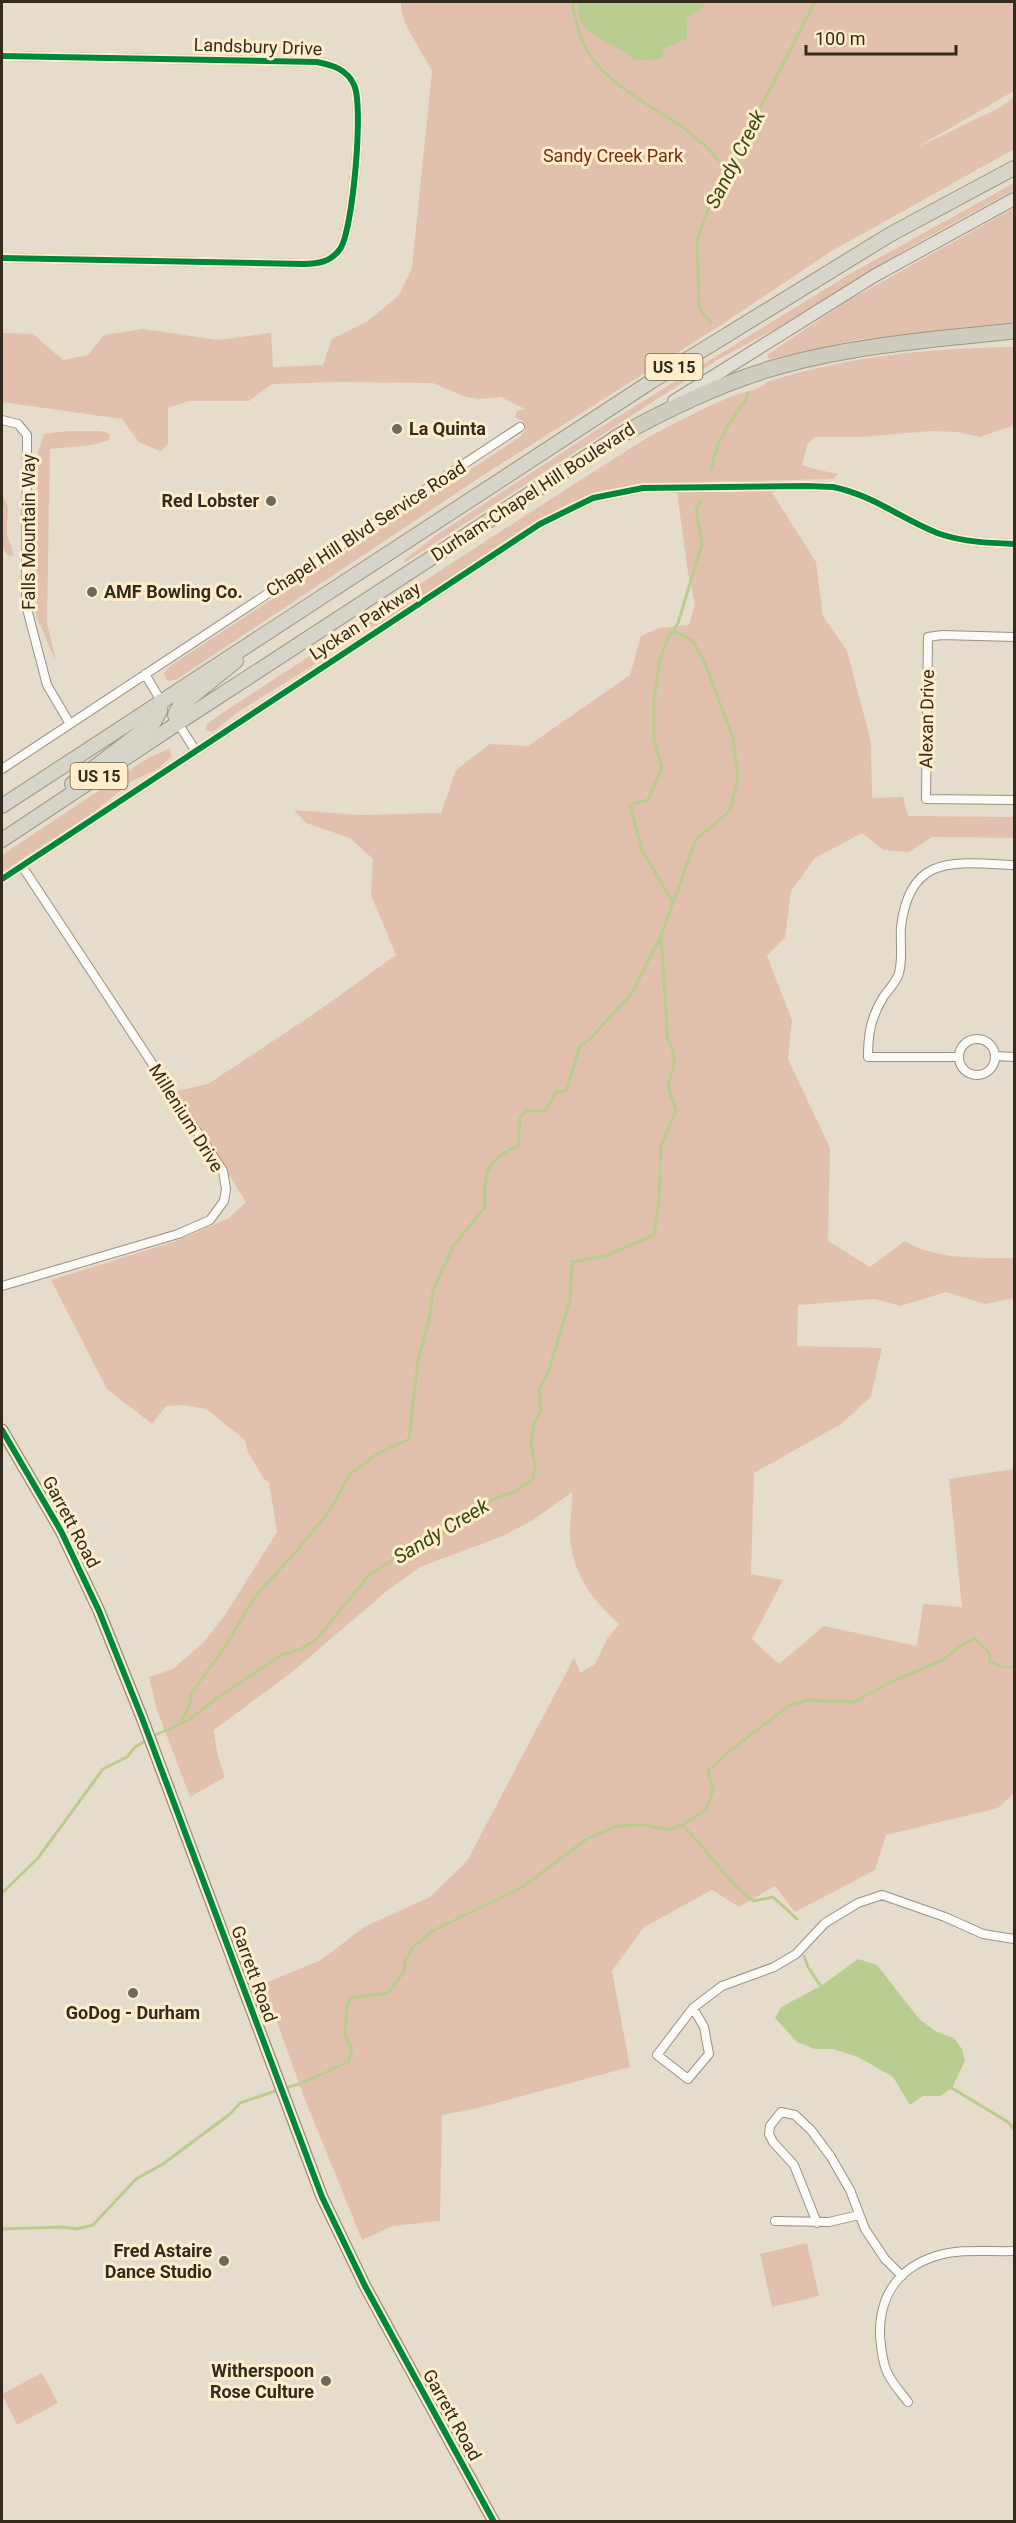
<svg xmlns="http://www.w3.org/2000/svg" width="1016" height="2523" font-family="Roboto,sans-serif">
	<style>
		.green { fill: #e2c0ae }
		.water { fill: #bacd90 }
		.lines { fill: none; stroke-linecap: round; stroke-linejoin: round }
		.stream { stroke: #bacd90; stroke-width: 3 }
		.minor-casing { stroke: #999184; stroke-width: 10 }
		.tertiary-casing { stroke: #999184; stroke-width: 13 }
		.primary-casing { stroke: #9c9682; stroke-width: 14 }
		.trunk-casing { stroke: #9c9682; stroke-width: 16 }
		.motorway-casing { stroke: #9c9682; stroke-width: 17 }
		.minor { stroke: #fbfaf7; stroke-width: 8 }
		.tertiary { stroke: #fbfaf7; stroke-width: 10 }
		.primary { stroke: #e0ded5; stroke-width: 12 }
		.trunk { stroke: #d7d5ca; stroke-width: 14 }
		.motorway { stroke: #ceccbe; stroke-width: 15 }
		.cycleway-casing { stroke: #ffedcc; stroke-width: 10 }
		.cycleway { stroke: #00873e; stroke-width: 6 }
		.poi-dot { fill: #71695b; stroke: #ffedcc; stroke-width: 2 }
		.labels { text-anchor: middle; stroke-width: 6; stroke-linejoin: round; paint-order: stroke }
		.shield { fill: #ffedcc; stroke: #706552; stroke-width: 1.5 }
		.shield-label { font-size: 16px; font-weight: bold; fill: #322b1e }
		.street-label { font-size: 18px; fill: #322b1e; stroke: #ffedcc }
		.park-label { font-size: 18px; fill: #782d13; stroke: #ffedcc }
		.poi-label { font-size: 18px; font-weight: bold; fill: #322b1e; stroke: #ffedcc; text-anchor: end }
		.water-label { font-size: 20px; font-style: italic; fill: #364a11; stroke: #ffedcc }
	</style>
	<rect width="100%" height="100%" fill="#e6dccb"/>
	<path class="green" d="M401,2H1014V91L914,149L1001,107L1014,97V149L830,252L721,325L488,472L176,680L167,681L164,673L170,666L520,437L525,430L523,421L515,417L517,411L525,409L501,397L480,399L466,397L433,383L337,382L272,384L249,401H188L168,408V443L161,452L139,442L122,419L2,402V333L33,334L63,360L88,355L104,335L143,329L218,340L271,333L273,367L323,365L332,339L368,321L399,295L412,268L432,71L407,27L401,11Z
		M1014,183V190L917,243L779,327L719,359L404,563V560L438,534L598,429L848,275Z
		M1014,208V322L855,340L769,359L767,356L770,353L844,303Z
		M1014,347V425L980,437L957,432L932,431L859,437H814L807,445L802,465L814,469L838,474L833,479L646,483L601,491L569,503L527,526L425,596L383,622L365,630L309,668L238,712L213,732L206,731V725L215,718C355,627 493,535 634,446C665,427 697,411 730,397C740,393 761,390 767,382C848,356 930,348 1014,347Z
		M68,431H101L110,434L109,440L92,445L50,449L47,623L56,661L36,616L38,452L44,434Z
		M771,491L816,562L823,616L847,651L871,742L872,798L903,797L908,816L1014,817V838L932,837L909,852L883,850L862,833L815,858L791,891L785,938L767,956L792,1020L788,1059L830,1148L828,1241L870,1267L905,1241C936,1260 979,1258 1014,1258V1298L985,1304L946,1292L900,1306L875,1299L798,1305L797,1346L882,1348L871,1397L841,1424L754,1473L751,1574L783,1580L752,1639L779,1664L824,1626L917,1646L923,1604L962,1607L949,1479L1014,1469V1793L998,1808L886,1835L875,1870L795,1912L775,1886L739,1907L712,1890L644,1927L612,1971L630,2067L474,2109L442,2115L440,2221L393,2226L362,2240L304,2097L263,1984L321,1960L364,1927L430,1897L467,1861L574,1658L580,1673L595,1664L607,1639L619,1624C592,1599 574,1577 570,1538C569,1523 573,1507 572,1492L533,1520L503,1536L420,1567L388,1590L292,1672L214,1730L217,1753L225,1777L190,1797L157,1710L149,1677L173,1669L204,1642L225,1615L277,1532L269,1482L264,1479L248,1452L245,1440L206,1409L183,1405L166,1406L152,1424L107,1389L51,1280L176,1241L229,1218L246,1202L177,1091L208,1084L321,1009L396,955L371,895L373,859L350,838L306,823L294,810L358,815L441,813L456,770L490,744L528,746L630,675L641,636L659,628L689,625L695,604L688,573L677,492Z
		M2,497C13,506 5,521 7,534C8,542 13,546 13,556L7,555L2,545Z
		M170,748L171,757L156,770L132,781L95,811L2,872V855L148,758Z
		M807,2243L819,2296L772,2307L760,2254Z
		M42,2373L58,2403L17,2425L2,2394Z"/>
	<path class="water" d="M578,2H705L703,8L687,18V39L664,48L662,59L635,60C615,41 572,36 578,2Z
		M858,1959L877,1965L920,2020L937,2032L954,2038L962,2049L965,2061L952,2088L940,2096H923L910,2105L893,2077L858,2057L833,2049H815L797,2042L775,2018L781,2007L821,1986Z"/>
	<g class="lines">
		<path class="stream" d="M573,2C572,10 575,16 577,24C592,92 669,105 711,152C717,159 724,165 727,174
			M711,323L699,308L697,241L711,200L728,175L738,151L815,2
			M712,469C714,443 732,418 747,398L748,393
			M672,901L642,850L630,805L648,800L662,768L654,740V699L660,660L666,642L678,623L702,544L696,510L701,500
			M180,1724L190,1704L191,1694L226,1645L256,1595L295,1553L330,1510L350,1474L377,1454L409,1439L418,1361L430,1315L433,1290L454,1245L485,1207C483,1174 486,1159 518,1146L520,1117L526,1111H546L556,1092L566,1091L580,1046L589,1040L632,993L660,938
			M153,1736L189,1720L216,1699L281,1655L301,1649L317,1639L369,1575L413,1547L443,1535L478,1505L516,1491L533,1479L535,1464L531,1443L534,1423L541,1410L539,1390L548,1373L570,1300L572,1262L605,1256L654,1235L659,1201L661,1146L676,1111C675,1103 667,1091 669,1084C670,1075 676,1066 674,1056C672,1043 665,1041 667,1025L661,936L696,839L730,811L738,777L733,738L705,663L693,641L674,631
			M682,1825C709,1850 723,1878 753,1901L773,1897L797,1919
			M2,1893L38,1858L103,1769L127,1757L135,1747L147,1740
			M804,1956L808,1967L822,1988
			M950,2087L1008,2122L1014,2129
			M284,2088L300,2084L348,2062L352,2050L345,2035L347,2004L352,1998L388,1993L404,1972L405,1960L413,1947L432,1931L521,1888L587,1839L616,1826L644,1825L669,1830L682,1825L706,1810L713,1790L708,1771L732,1749L790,1705L807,1700L854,1702L891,1682L943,1660L961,1645L975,1638L989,1653L990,1661L1002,1667H1014
			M2,2229L62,2227L77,2229L93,2225L136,2179L163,2164L230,2114L240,2103L278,2090"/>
		<g class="minor-casing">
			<path id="minor" d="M2,56L317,62C332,65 347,69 354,85C364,104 353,231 340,249C331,262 318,264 303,264L2,258
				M2,420L18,424L27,435L26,605L47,685L70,724
				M1014,637L942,635L928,637L926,799L1014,800
				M145,674L161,701
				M178,723L195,750
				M2,769L520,427
				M2,879L540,524L593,498L643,488L807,486L833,487C873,495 903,520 940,534C964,542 989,543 1014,544
				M959 1057a18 18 0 1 1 36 0a18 18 0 1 1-36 0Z
				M995,1056L1014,1057
				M959,1057H868C868,1033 871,1017 884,996C889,989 897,981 899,973C903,959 900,942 901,927C910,852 956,863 1014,865
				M2,1286L178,1234L210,1220L224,1201L226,1189L223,1171L22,866
				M693,2008L704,2027L709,2054L688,2079L657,2055L693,2008L722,1986L774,1967L796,1954L825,1923L858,1903L882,1895L945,1917L983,1934L1014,1939
				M775,2221L829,2222L859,2215
				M817,2223L794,2165L773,2142L769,2134L770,2126L781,2112L795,2115L811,2130L831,2157L850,2190L865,2229L885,2259L902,2276
				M908,2402C901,2393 892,2383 887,2372C882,2361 881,2348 880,2336C879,2296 898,2268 936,2256C960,2248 989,2252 1014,2251"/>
		</g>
		<g class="tertiary-casing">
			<path id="tertiary" d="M2,1430L61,1531L99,1611L142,1718L322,2197L365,2286L494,2522"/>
		</g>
		<g class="primary-casing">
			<path id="primary" d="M674,401L874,276L1014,199"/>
		</g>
		<g class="trunk-casing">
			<path id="trunk" d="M178,723L175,715L179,707L236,661
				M72,784L154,722L160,711L161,701
				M2,806L652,381L891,234L1014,168
				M2,840L178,723L617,437"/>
		</g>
		<g class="motorway-casing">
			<path id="motorway" d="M617,437C669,408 723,382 780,366C856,345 936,339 1014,331"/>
		</g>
		<use href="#minor" class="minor"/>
		<use href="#tertiary" class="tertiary"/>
		<use href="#primary" class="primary"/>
		<use href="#trunk" class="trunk"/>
		<use href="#motorway" class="motorway"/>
		<g class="cycleway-casing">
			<path id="cycleway" d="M2,56L317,62C332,65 347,69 354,85C364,104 353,231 340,249C331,262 318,264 303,264L2,258
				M2,879L540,524L593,498L643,488L807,486L833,487C873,495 903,520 940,534C964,542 989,543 1014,544
				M2,1430L61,1531L99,1611L142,1718L322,2197L365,2286L494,2522"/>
		</g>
		<use href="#cycleway" class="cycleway"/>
	</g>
	<g class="poi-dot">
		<circle cx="397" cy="429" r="6"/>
		<circle cx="271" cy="501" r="6"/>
		<circle cx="92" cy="592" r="6"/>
		<circle cx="133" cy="1993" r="6"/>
		<circle cx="224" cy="2261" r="6"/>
		<circle cx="326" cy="2381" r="6"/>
	</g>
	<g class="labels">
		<g class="shield">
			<rect x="645.5" y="354" width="57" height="26" rx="4.5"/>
			<rect x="70.5" y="763" width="57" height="26" rx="4.5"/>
		</g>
		<g class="shield-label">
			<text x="674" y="373">US 15</text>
			<text x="99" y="782">US 15</text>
		</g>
		<g class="street-label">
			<text transform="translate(258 47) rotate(2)" y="6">Landsbury Drive</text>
			<text transform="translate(533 492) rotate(-33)" y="6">Durham-Chapel Hill Boulevard</text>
			<text transform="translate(366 529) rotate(-33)" y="6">Chapel Hill Blvd Service Road</text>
			<text transform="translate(29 532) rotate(-90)" y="6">Falls Mountain Way</text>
			<text transform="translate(365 621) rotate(-33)" y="6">Lyckan Parkway</text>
			<text transform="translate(927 719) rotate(-89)" y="6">Alexan Drive</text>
			<text transform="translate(186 1118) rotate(58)" y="6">Millenium Drive</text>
			<text transform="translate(71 1522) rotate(62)" y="6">Garrett Road</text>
			<text transform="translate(254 1974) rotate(70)" y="6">Garrett Road</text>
			<text transform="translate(452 2415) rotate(61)" y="6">Garrett Road</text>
		</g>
		<g class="park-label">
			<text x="613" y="162">Sandy Creek Park</text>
		</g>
		<g class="poi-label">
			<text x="409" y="435" text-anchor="start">La Quinta</text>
			<text x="259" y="507">Red Lobster</text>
			<text x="104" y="598" text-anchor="start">AMF Bowling Co.</text>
			<text x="133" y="2019" text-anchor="middle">GoDog - Durham</text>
			<text x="212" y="2257">Fred Astaire<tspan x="212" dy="21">Dance Studio</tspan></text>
			<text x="314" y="2377">Witherspoon<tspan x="314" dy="21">Rose Culture</tspan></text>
		</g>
		<g class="water-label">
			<text transform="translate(735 159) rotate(-63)" y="7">Sandy Creek</text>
			<text transform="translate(441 1531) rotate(-31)" y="7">Sandy Creek</text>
		</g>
	</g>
	<rect width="1016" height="2523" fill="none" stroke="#322b1e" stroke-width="6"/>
	<path d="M806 45v9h150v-9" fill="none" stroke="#322b1e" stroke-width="3"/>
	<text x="815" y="45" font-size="18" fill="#322b1e" stroke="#ffedcc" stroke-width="4.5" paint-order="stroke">100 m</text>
</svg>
